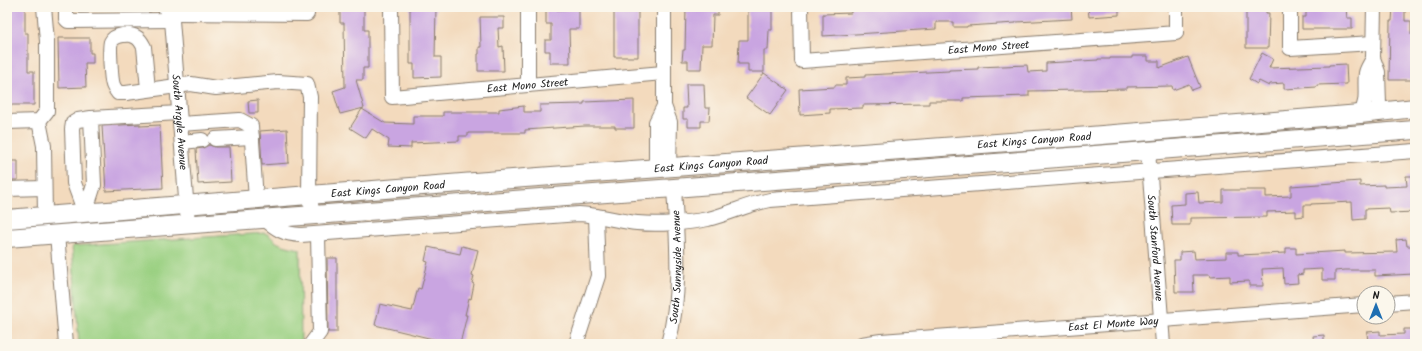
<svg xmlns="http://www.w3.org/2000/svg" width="1422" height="351" font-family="Kalam,sans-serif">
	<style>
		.green { fill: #9ad081; stroke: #5b764e }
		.building { fill: #c9a5e1 }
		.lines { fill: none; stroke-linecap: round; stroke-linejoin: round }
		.minor-casing { stroke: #887b6c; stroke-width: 16 }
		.major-casing { stroke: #887b6c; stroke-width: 20 }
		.minor { stroke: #fff; stroke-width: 14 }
		.major { stroke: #fff; stroke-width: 18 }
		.labels { text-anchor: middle; stroke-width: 4; stroke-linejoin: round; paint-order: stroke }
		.street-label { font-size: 11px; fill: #1c1c1c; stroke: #fbf7ec }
	</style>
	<rect width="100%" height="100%" fill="#fbf7ec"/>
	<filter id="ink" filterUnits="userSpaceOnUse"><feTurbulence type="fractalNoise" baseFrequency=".025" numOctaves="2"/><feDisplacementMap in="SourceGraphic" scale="8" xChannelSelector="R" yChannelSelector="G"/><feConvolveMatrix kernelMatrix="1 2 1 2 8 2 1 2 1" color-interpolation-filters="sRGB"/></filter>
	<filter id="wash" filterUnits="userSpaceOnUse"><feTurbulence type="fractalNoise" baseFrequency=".012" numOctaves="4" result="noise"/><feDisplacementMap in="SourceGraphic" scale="16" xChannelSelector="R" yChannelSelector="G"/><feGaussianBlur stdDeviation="0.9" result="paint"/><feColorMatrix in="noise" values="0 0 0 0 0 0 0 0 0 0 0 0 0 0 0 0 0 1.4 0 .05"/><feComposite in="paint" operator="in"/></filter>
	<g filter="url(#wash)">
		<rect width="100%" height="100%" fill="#f3dabd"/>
		<path class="green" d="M265,233C270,235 272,238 275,241C282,246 292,247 300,249L301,344H79L72,246Z"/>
		<g id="blocks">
			<path class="building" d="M7,7H25V33H28V71H34V105H7Z
				M345,7H364V30H368V68H363V80H356L364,108L340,114L333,91L345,87L344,23H340V9H345Z
				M411,7H436L435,57H441V77L414,78V64H410V8Z
				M546,7H557V10L579,9V29H569L570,63H550V51H545V40H551V24H546Z
				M614,7H638V57H614Z
				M686,7H718V15H713L712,45H702L701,69H688V61H682L683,50H685Z
				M748,7H772V30H769L768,50H764V72H748V64H738L739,40H748Z
				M851,7H1071L1072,19L1016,22V23L967,26V27H953V22H936V29L823,36V14L851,13Z
				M1088,7H1119V15L1089,17Z
				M1246,7H1266V13H1269L1268,48H1246Z
				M1393,7H1405V21H1411V34H1414L1413,80H1389L1390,21H1392Z
				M1306,8H1346L1347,18H1352V29H1302V17H1306Z
				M480,17H504V28H498L499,47L503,46L504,71H478V54H479V47H481Z
				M58,38H90V53H93V63H85L86,87L59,88Z
				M1262,53L1273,59L1269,68L1329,66V65L1346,64L1347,84L1317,85V87L1284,89V83L1270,84L1269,86L1259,81L1257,84L1249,79Z
				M1132,56H1148V61H1159V68L1188,57L1200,87L1192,90L1189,84L1173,90L1172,86L1127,87V89L1029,91V96L963,98V101H929V104L863,105V108L830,109V113L800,115L799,89L835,87V85H846V78L865,77V75L949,71V70L978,69V67L1027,65L1028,72L1046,71V63L1098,60V59H1110V58H1132Z
				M764,73L788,90L770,115L746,98Z
				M686,84H704L705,108H710L709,121H701V127H688V119H683V108H687Z
				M258,100V113H249L248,101Z
				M634,100V128H615V126H585L525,130V133H468V136H459V141L411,143V148L388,147L389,140L372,129L366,138L350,128L362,109L385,123L413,124V116H443V112H499V109L524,106V112H540V105L584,104V102Z
				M140,124V126L160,125L163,188L106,191L102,126Z
				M287,129L289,163L262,165L260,131Z
				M209,145L215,147H229L231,182L198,184L196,149L203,148Z
				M7,161H18V180H7Z
				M1406,176H1415V212L1390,213L1389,208L1365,209V219L1353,220L1352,202L1311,204V205H1304V216L1296,217V211L1267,212V217L1190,218V225H1172L1171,205L1185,204V193L1198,192L1199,203L1223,202V190H1266V197L1291,196V186L1360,181V186L1384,185V187L1407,186Z
				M1406,239L1407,246H1415V261H1413L1414,274L1375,276V270H1345L1335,271V280H1322V269L1303,270V274L1297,275L1298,283L1284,284L1283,268L1262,269L1263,286H1249V281L1230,282V276L1210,277V275H1193L1194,292H1175L1174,260H1180V252L1194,251L1195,259L1226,258V252H1238V255L1286,253V248H1296V254L1345,251V253L1397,252L1396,240Z
				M462,246L478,250L472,275L474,276L472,283L474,284L471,299L469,298L465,315H467L460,344H440L441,341L375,325L380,304L412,311L418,288L421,289L428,262L425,261L428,247L460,254Z
				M327,258H337V332H328Z
				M1404,329H1415V344H1368L1367,332L1380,331V335L1404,334Z
				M1324,335V344H1314L1313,336Z"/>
		</g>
	</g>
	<g filter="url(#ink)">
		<use href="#blocks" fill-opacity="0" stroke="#887b6c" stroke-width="1"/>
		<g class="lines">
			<g class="minor-casing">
				<g id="minor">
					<path d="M66,7V19L68,21L172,20"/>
					<path id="s1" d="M166,7V10L172,20L188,224"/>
					<path id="s2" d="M391,7L392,97L663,73"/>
					<path d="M528,7V85"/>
					<path d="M664,7V106L670,122L669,168"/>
					<path id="s3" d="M801,7L802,61L1176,33V7"/>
					<path d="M1290,7V48L1373,43"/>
					<path d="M1374,7L1373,58L1378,72L1379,105L1377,113"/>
					<path d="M178,13L307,14L308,7"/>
					<path d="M148,89L144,47C142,43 140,39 136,37C130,33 115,34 111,42C109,46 111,80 113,85C114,88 116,90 118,93H126L191,84L216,88L278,82L307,84L310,97L309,195L313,214"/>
					<path d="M1360,114C1369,101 1364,88 1366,73C1367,68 1371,63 1373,58"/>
					<path d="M91,118L94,185L85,213L74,183L72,129L73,123L78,120L91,118L179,113"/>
					<path d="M39,121L44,146L45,216"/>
					<path d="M7,122L39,121L47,111V41L44,7"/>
					<path d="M180,124L240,120L251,126L256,200"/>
					<path d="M215,139L252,137"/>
					<path d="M182,142L202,140"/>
					<path id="s4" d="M1148,151L1163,344"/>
					<path d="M653,169L656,160V122L664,106"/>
					<path d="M7,189L44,188"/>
					<path d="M263,218C276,229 283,234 301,235L579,214C599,215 618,221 637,223C658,225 687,223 708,219C729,214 748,204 770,200L1415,151"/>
					<path d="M57,234L66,344"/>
					<path d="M1388,303L1415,301"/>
					<path d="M311,344L320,332L318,235"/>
					<path d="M576,344L598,276L596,216"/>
					<path id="s5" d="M668,344C682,293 677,241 674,188"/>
					<path id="s6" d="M862,344L881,341L1364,305"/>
				</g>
			</g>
			<g class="major-casing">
				<g id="major">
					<path id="s7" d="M7,219L525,178L1090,136L1360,114L1415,108"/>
					<path d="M7,238L674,188L1415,130"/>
				</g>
			</g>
			<use href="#minor" class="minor"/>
			<use href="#major" class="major"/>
		</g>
	</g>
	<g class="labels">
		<g class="street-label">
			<text dy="4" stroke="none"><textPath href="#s3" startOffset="241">East Mono Street</textPath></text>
			<text dy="4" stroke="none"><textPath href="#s2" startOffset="226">East Mono Street</textPath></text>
			<text dy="4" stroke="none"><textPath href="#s1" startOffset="117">South Argyle Avenue</textPath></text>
			<text dy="4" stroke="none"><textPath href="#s7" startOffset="1030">East Kings Canyon Road</textPath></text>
			<text dy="4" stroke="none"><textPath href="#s7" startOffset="706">East Kings Canyon Road</textPath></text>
			<text dy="4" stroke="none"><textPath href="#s7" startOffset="382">East Kings Canyon Road</textPath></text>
			<text dy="4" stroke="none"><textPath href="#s4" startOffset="97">South Stanford Avenue</textPath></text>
			<text dy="4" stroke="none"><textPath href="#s5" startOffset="78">South Sunnyside Avenue</textPath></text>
			<text dy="4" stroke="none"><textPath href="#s6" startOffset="252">East El Monte Way</textPath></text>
		</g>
	</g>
	<rect width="1422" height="351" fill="none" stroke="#fbf7ec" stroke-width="24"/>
	<g transform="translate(1376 305)"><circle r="19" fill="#fbf7ec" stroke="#a29f99"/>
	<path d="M0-3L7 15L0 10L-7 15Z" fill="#1f6fb2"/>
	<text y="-6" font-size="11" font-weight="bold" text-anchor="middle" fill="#1c1c1c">N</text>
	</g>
</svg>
